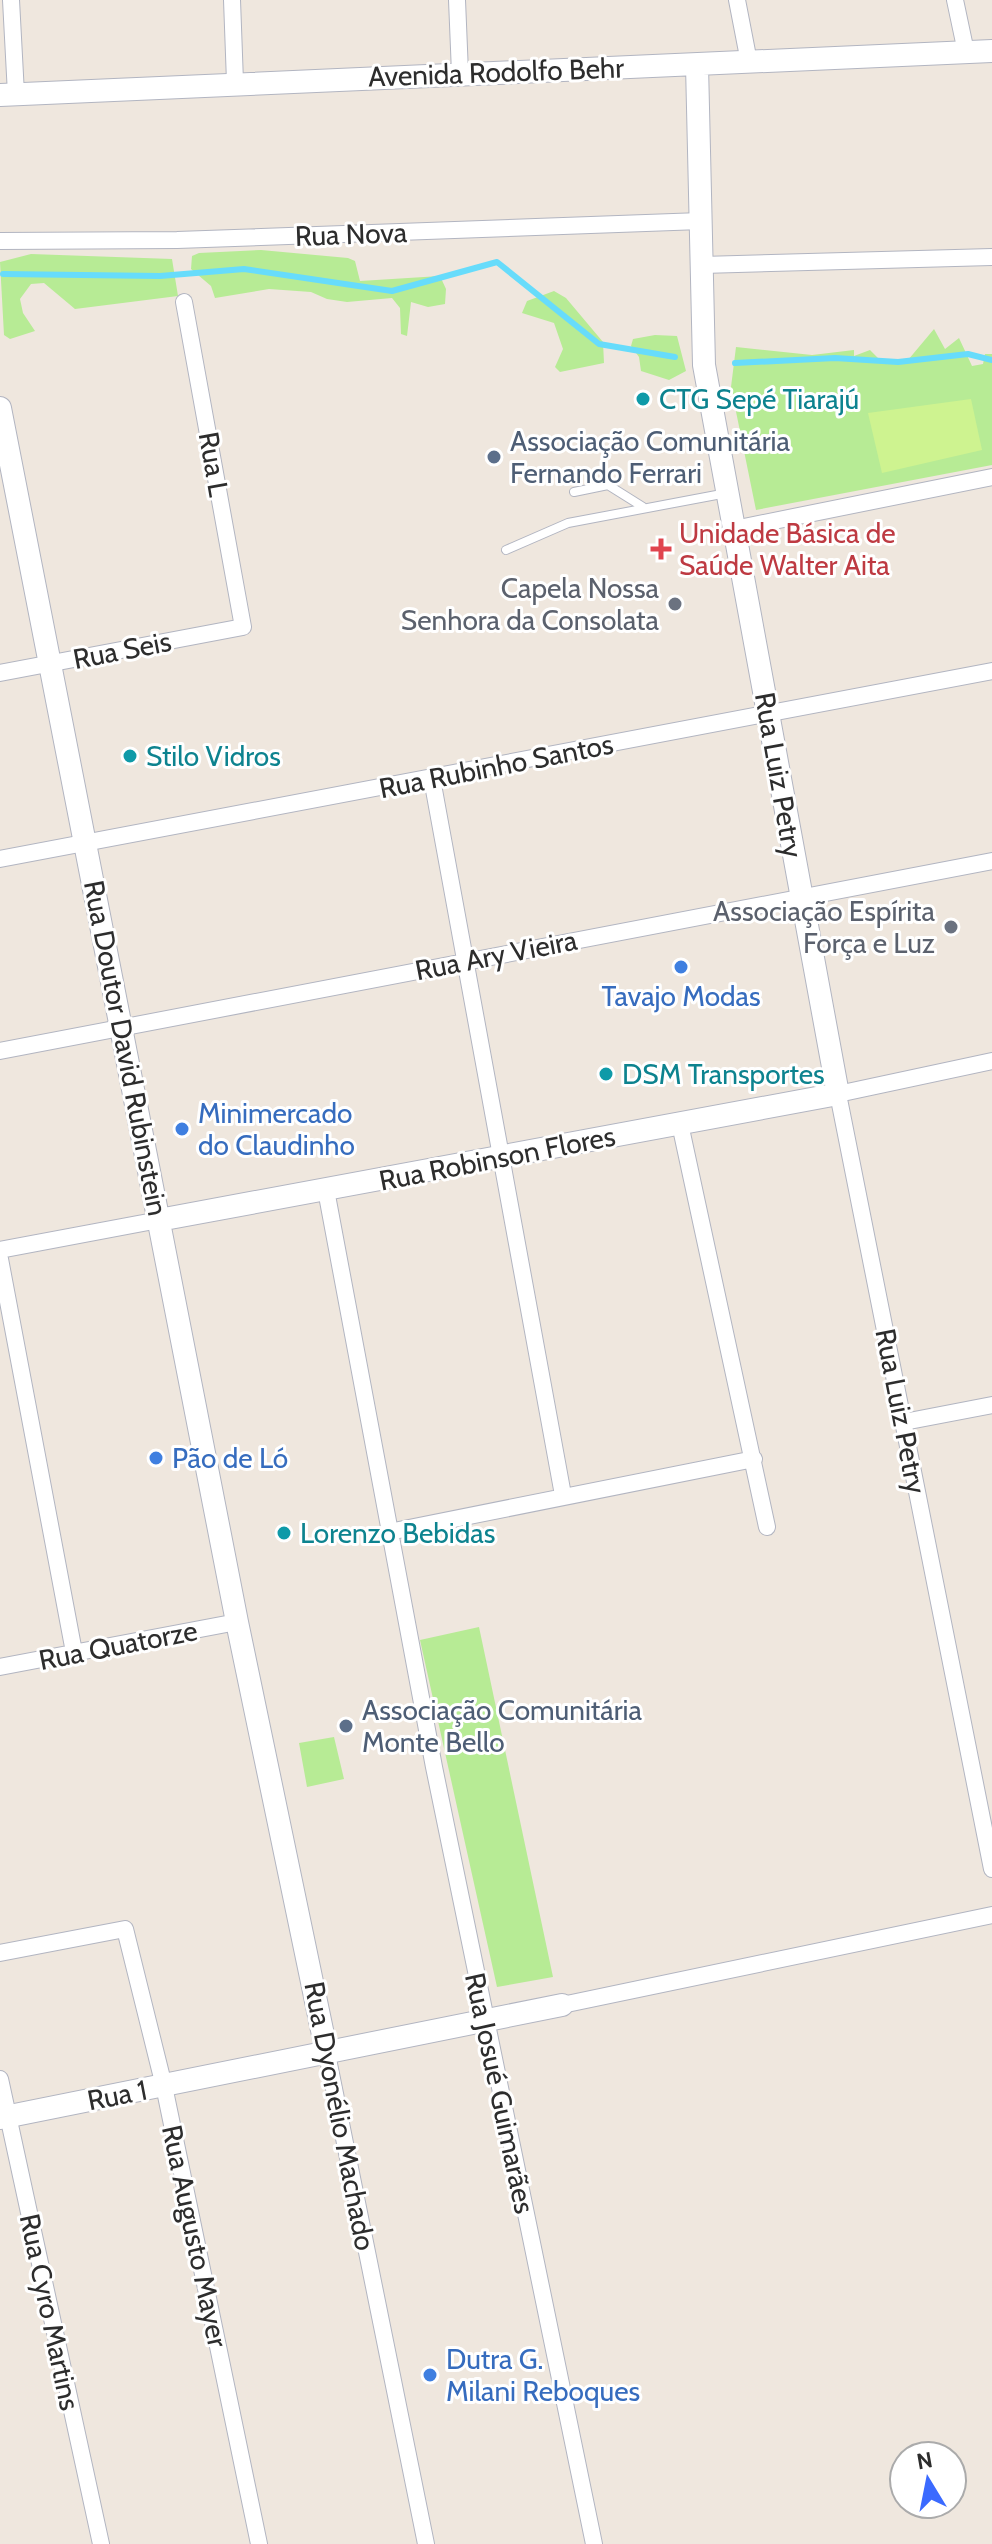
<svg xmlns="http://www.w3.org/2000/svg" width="992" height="2544" font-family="Cabin,sans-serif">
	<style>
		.green { fill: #b7eb95 }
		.pitch { fill: #cef390 }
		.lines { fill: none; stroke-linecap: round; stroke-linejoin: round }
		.stream { stroke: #67dcfb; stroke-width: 6 }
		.lane-casing { stroke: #b2b5c1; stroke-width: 10 }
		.street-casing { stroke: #b2b5c1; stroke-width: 18 }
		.secondary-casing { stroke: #b2b5c1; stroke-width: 24 }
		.lane { stroke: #fff; stroke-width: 8 }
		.street { stroke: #fff; stroke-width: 16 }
		.secondary { stroke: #fff; stroke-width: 22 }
		.culture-dot { fill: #0f9aa8; stroke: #fff; stroke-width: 3 }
		.service-dot { fill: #5c6f8a; stroke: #fff; stroke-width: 3 }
		.health-dot { fill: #e0444e; stroke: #fff; stroke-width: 3 }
		.worship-dot { fill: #6b7280; stroke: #fff; stroke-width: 3 }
		.shop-dot { fill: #3f7fe0; stroke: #fff; stroke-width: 3 }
		.labels { text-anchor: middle; stroke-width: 6; stroke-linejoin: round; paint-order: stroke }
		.street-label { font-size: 28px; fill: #2d2d2d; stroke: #fff }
		.culture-label { font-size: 28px; fill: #0d838f; stroke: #fff; text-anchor: start }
		.service-label { font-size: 28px; fill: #4e5e75; stroke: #fff; text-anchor: start }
		.health-label { font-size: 28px; fill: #be3a42; stroke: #fff; text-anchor: start }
		.worship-label { font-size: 28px; fill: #5b616d; stroke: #fff; text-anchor: end }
		.shop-label { font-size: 28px; fill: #366cbe; stroke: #fff; text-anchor: start }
	</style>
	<rect width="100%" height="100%" fill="#efe7de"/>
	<path class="green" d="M261,250L348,258L355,261L360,281L440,276L446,289L445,304L428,307L411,302L407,336L401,334L400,308L392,298L347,302L327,299L311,292L269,289L215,298L211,286L191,269L192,256L199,253Z
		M31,254L172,259L178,296L75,309L44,283L31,284L20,299L23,313L35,331L10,339L4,335L0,262Z
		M554,291L566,298L603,342L604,363L560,372L555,367L563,349L554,323L522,313L527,301Z
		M934,329L945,349L959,338L972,366L983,364L985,354H992V465L756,510L731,387L736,347L812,355L854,350V356L870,350L882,362L908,360Z
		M655,335L677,336L686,371L669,380L641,371L639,357L631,346L633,339Z
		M479,1627L553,1977L497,1987L420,1640Z
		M334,1737L344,1779L307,1787L299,1743Z"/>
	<path class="pitch" d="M971,399L982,450L882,473L868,413Z"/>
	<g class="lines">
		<path class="stream" d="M3,274L160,276L244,269L392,291L497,262L599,344L675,357
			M735,363L835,358L898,362L968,354L992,360"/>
		<g class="lane-casing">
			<path id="lane" d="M574,492L608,485L643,507
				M506,550L568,523L727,493"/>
		</g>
		<g class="street-casing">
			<path id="street" d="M11,0L16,94
				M232,0L235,82
				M457,0L460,73
				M737,0L749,62
				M955,0L966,52
				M0,241L177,240L701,221
				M702,265L992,257
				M734,529L992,477
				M0,673L243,627L184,302
				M432,779L563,1495
				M0,859L992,671
				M0,1051L992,861
				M992,1061L838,1094L992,1869
				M680,1124L767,1527
				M326,1190L434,1767L594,2544
				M0,1250L159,1220
				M0,1259L74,1652
				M904,1422L992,1405
				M389,1532L754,1459
				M0,1667L237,1622
				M0,1953L125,1929L164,2086L259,2544
				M562,2005L992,1915
				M327,2054L426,2544
				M0,2079L101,2544"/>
		</g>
		<g class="secondary-casing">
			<path id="secondary" d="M0,95L992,51
				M0,408L237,1622L327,2054
				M159,1220L838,1094L704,365L697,65
				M0,2118L562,2005"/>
		</g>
		<use href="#lane" class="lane"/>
		<use href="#street" class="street"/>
		<use href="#secondary" class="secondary"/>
	</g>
	<g class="culture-dot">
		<circle cx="643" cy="399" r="8"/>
		<circle cx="130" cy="756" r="8"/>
		<circle cx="606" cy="1074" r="8"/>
		<circle cx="284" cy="1533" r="8"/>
	</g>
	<g class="service-dot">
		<circle cx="494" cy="457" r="8"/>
		<circle cx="346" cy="1726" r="8"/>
	</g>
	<path class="health-dot" d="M657 537h8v8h8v8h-8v8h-8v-8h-8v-8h8z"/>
	<g class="worship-dot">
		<circle cx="675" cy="604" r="8"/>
		<circle cx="951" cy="927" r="8"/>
	</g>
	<g class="shop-dot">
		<circle cx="681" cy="967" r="8"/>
		<circle cx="182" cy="1129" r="8"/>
		<circle cx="156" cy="1458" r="8"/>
		<circle cx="430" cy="2375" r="8"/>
	</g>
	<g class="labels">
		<g class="street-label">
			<text transform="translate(496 72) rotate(-2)" y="10">Avenida Rodolfo Behr</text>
			<text transform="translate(351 234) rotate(-2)" y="10">Rua Nova</text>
			<text transform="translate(214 464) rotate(80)" y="10">Rua L</text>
			<text transform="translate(122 650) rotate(-11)" y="10">Rua Seis</text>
			<text transform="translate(496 766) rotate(-11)" y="10">Rua Rubinho Santos</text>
			<text transform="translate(779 775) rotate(80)" y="10">Rua Luiz Petry</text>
			<text transform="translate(496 955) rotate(-11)" y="10">Rua Ary Vieira</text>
			<text transform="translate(126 1048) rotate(79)" y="10">Rua Doutor David Rubinstein</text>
			<text transform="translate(497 1158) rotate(-11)" y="10">Rua Robinson Flores</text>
			<text transform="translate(901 1411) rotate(79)" y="10">Rua Luiz Petry</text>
			<text transform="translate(118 1645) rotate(-11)" y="10">Rua Quatorze</text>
			<text transform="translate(500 2093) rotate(78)" y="10">Rua Josué Guimarães</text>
			<text transform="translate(117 2095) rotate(-11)" y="10">Rua 1</text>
			<text transform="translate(340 2116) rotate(79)" y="10">Rua Dyonélio Machado</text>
			<text transform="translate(195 2236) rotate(78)" y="10">Rua Augusto Mayer</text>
			<text transform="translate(50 2312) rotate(78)" y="10">Rua Cyro Martins</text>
		</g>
		<g class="culture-label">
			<text x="659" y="409">CTG Sepé Tiarajú</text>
			<text x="146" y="766">Stilo Vidros</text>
			<text x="622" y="1084">DSM Transportes</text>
			<text x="300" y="1543">Lorenzo Bebidas</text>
		</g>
		<g class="service-label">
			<text x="510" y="451">Associação Comunitária<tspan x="510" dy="32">Fernando Ferrari</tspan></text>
			<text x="362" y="1720">Associação Comunitária<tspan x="362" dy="32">Monte Bello</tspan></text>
		</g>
		<g class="health-label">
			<text x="679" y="543">Unidade Básica de<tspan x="679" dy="32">Saúde Walter Aita</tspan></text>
		</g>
		<g class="worship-label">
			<text x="659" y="598">Capela Nossa<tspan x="659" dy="32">Senhora da Consolata</tspan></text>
			<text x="935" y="921">Associação Espírita<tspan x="935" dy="32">Força e Luz</tspan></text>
		</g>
		<g class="shop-label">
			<text x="681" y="1006" text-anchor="middle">Tavajo Modas</text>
			<text x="198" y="1123">Minimercado<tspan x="198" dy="32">do Claudinho</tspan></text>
			<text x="172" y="1468">Pão de Ló</text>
			<text x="446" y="2369">Dutra G.<tspan x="446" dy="32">Milani Reboques</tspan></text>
		</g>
	</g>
	<g transform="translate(928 2480) rotate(350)"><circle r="38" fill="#ffffff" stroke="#ababab" stroke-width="2"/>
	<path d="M0-6L14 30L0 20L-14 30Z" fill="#3b6aff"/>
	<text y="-12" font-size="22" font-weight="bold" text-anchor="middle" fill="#2d2d2d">N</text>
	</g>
</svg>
